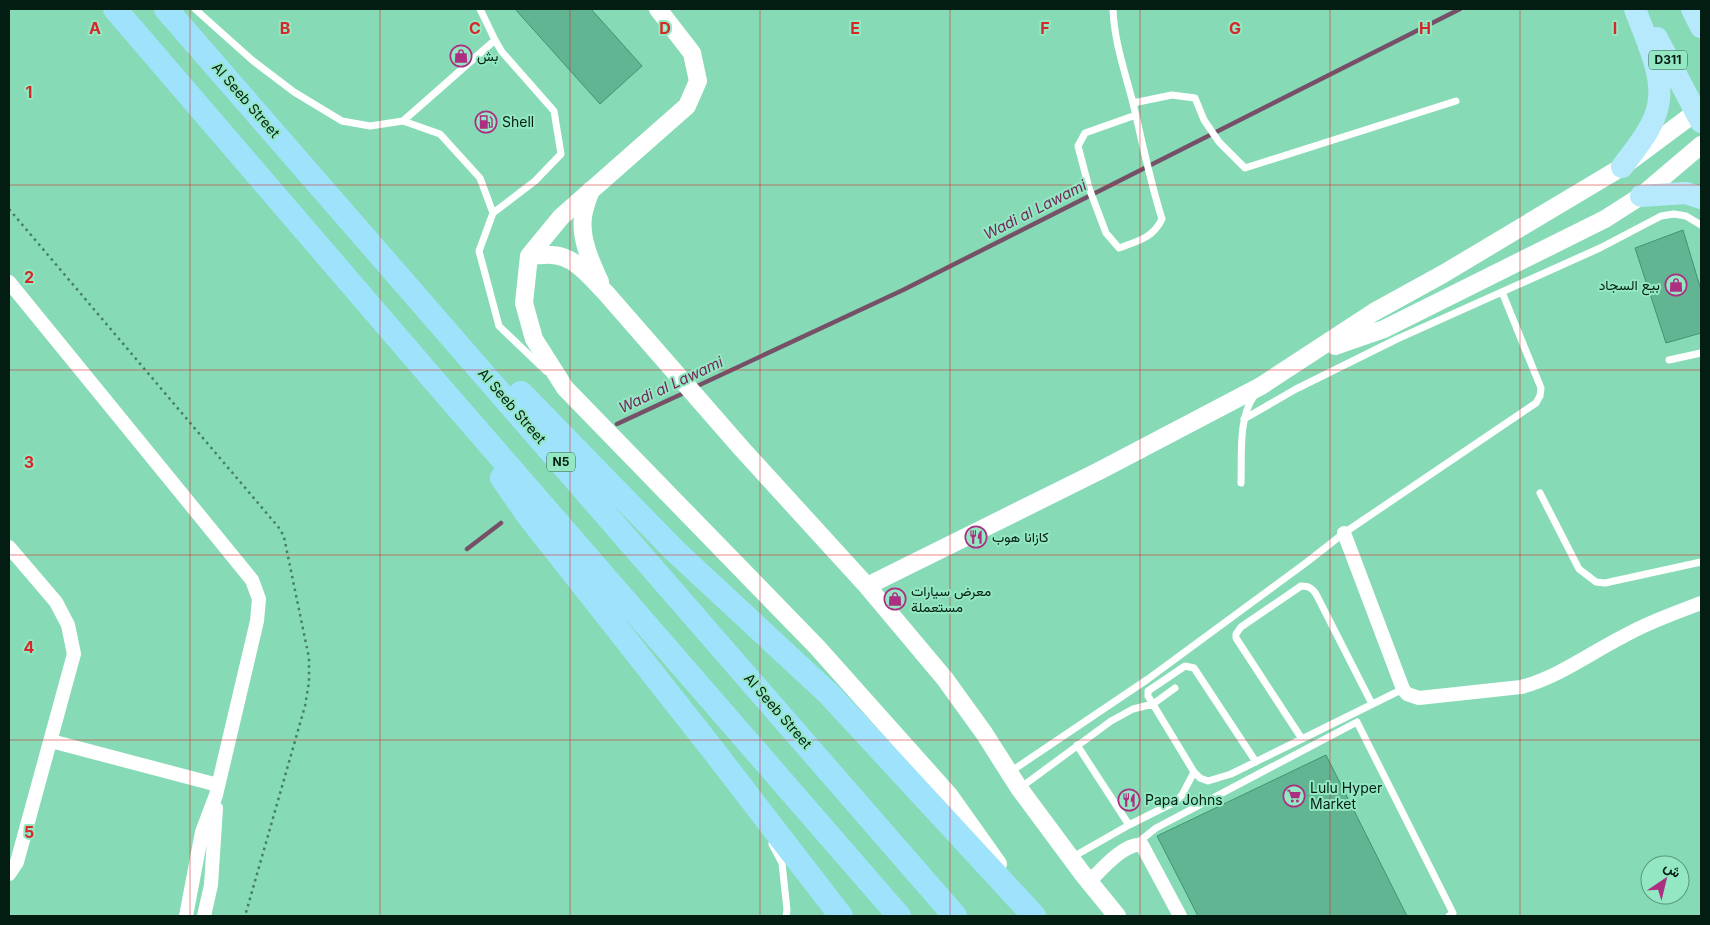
<svg xmlns="http://www.w3.org/2000/svg" width="1710" height="925" font-family="Inter,Vazirmatn,sans-serif">
	<style>
		.lines { fill: none; stroke-linecap: round; stroke-linejoin: round }
		.stream { stroke: #765067; stroke-width: 4.5 }
		.building { fill: #61b593; stroke: #3f9473 }
		.path { stroke: #467e66; stroke-width: 2.5; stroke-dasharray: 2.5 4; stroke-linecap: butt }
		.service { stroke: #fff; stroke-width: 7 }
		.minor { stroke: #fff; stroke-width: 14 }
		.tertiary { stroke: #fff; stroke-width: 18 }
		.primary { stroke: #b7e9fd; stroke-width: 22 }
		.trunk { stroke: #9fe2fc; stroke-width: 24 }
		.grid { fill: none; stroke: #d62828; stroke-width: 1; stroke-opacity: 0.55 }
		.labels { text-anchor: middle; stroke-width: 4; stroke-linejoin: round; paint-order: stroke }
		.shield { fill: #93e8c3; stroke: #2e5a48; stroke-width: 1 }
		.shield-label { font-size: 12px; font-weight: bold; fill: #031d13 }
		.poi-label { font-size: 14px; fill: #031d13; stroke: #93e8c3; text-anchor: start }
		.street-label { font-size: 14px; fill: #031d13; stroke: #93e8c3 }
		.water-label { font-size: 15px; font-style: italic; fill: #762558; stroke: #93e8c3 }
		.grid-label { font-size: 16px; text-anchor: middle; font-weight: bold; fill: #d62828; stroke: #93e8c3; stroke-width: 4; stroke-linejoin: round; paint-order: stroke }
	</style>
	<rect width="100%" height="100%" fill="#86dbb6"/>
	<g class="lines">
		<path class="stream" d="M693,388L903,290L1460,9
			M617,424L686,392
			M467,549L501,523"/>
	</g>
	<path class="building" d="M515,9H591L642,66L600,104Z
		M1683,230L1701,290V333L1666,343L1635,248Z
		M1326,755L1407,916H1198L1157,836Z"/>
	<g class="lines">
		<path class="path" d="M9,209L280,529L284,537L309,658V682L305,706L245,916"/>
		<path class="service" d="M195,9L252,60L294,92L342,121L370,126L403,121L440,134L480,178L493,213
			M480,9L495,40
			M1113,9C1114,41 1125,72 1133,103C1142,141 1150,181 1162,219C1153,238 1138,241 1119,248L1106,233L1089,188L1078,146L1085,133L1136,115
			M1133,103L1172,95L1195,98L1204,120L1219,142L1245,168L1456,101
			M403,121L495,40L502,52L554,111L561,154L535,181L493,213L479,251L499,326L546,371
			M1669,360L1701,353
			M1244,419L1296,389L1397,339L1600,248L1661,216L1674,214L1686,216L1701,225
			M1241,483C1242,456 1238,418 1254,396
			M1540,493L1579,569L1596,582L1605,583L1701,562
			M1302,739L1236,638V634L1241,627L1301,586C1309,586 1312,588 1316,594L1372,704
			M1077,745L1129,825
			M1256,762L1194,668L1185,666L1148,691V696L1194,772L1200,778L1208,781L1231,774L1403,689
			M1010,772L1148,679L1307,562L1344,533L1536,403L1540,396L1541,388L1502,292
			M1020,788L1111,721L1133,709L1153,704L1175,688
			M772,844L782,863L787,910L786,916
			M1136,844L1156,828L1357,722L1453,913L1449,916
			M1071,858L1129,825L1175,802L1182,795L1194,772"/>
		<path class="minor" d="M9,282L252,580L259,599L257,621L216,795L202,832L186,916
			M1344,533L1403,689L1407,694L1419,698L1521,687C1559,677 1590,653 1624,636C1648,622 1675,613 1701,603
			M9,547L56,602L68,625L74,654L17,862L9,874
			M51,741L218,785
			M1089,882C1101,870 1125,842 1142,845L1180,916
			M204,916L211,885L216,808"/>
		<path class="tertiary" d="M658,9L692,53L698,81L687,106L561,217L529,256L524,303L534,339L565,388L817,647L949,795L998,864
			M591,190C588,198 584,208 583,217C580,239 591,262 600,282
			M529,256C536,256 545,254 552,255C575,256 590,277 605,292L742,449L867,586L945,679L984,733L1019,788L1082,873L1117,916
			M1335,346L1384,329L1605,219L1641,196L1701,145
			M867,586L1099,471L1261,386L1374,312L1443,274L1622,167L1696,112"/>
		<path class="primary" d="M1692,9L1701,27
			M1657,38L1701,122
			M1622,167C1635,149 1653,129 1658,106C1665,76 1645,37 1635,9
			M1641,196L1686,193L1701,198"/>
		<path class="trunk" d="M115,9L432,378L899,916
			M166,9L955,916
			M521,393L675,551L829,694L1034,916
			M502,478L527,514L713,750L841,916"/>
	</g>
	<path class="grid" d="M190,9V916M380,9V916M570,9V916M760,9V916M950,9V916M1140,9V916M1330,9V916M1520,9V916M9,185H1701M9,370H1701M9,555H1701M9,740H1701"/>
	<defs>
		<g id="shop-ring" transform="scale(1.125)"><circle r="9.5" fill="#93e8c3" stroke="#ac2f81" stroke-width="1.5"/><path d="M-5-2.5h2.3a2.7 3.5 0 0 1 5.4 0H5L5.5 6h-11ZM-1.5-2.5h3a1.5 2.3 0 0 0-3 0Z" fill="#ac2f81"/></g>
		<g id="fuel-ring" transform="scale(1.125)"><circle r="9.5" fill="#93e8c3" stroke="#ac2f81" stroke-width="1.5"/><path d="M-5.5-6h7V0h2V4h1.3V-2.5L3-4.5l.8-.8L6-3V5H2.5V1h-1V6h-7ZM-4.2-4.7v3.2H.2V-4.7Z" fill="#ac2f81"/></g>
		<g id="restaurant-ring" transform="scale(1.125)"><circle r="9.5" fill="#93e8c3" stroke="#ac2f81" stroke-width="1.5"/><path d="M-5-6h1v4h1v-4h1v4h1v-4h1v5L-1.5 .5V6h-2V.5L-5-1ZM5-6V6H3V1.5H1.5Q1.5-4 5-6Z" fill="#ac2f81"/></g>
		<g id="supermarket-ring" transform="scale(1.125)"><circle r="9.5" fill="#93e8c3" stroke="#ac2f81" stroke-width="1.5"/><path d="M-6-5.5h2.5l.6 2H6L4.5 2H-2.5L-4.4-4H-6ZM-1.5 3.2a1.3 1.3 0 1 0 .1 0ZM3 3.2a1.3 1.3 0 1 0 .1 0Z" fill="#ac2f81"/></g>
	</defs>
	<g fill-rule="evenodd">
		<use href="#shop-ring" x="461" y="56"/>
		<use href="#fuel-ring" x="486" y="122"/>
		<use href="#shop-ring" x="1676" y="285"/>
		<use href="#restaurant-ring" x="976" y="537"/>
		<use href="#shop-ring" x="895" y="599"/>
		<use href="#supermarket-ring" x="1294" y="796"/>
		<use href="#restaurant-ring" x="1129" y="800"/>
	</g>
	<g class="labels">
		<g class="shield">
			<rect x="1649" y="50.5" width="38" height="19" rx="4"/>
			<rect x="547" y="452.5" width="28" height="19" rx="4"/>
		</g>
		<g class="shield-label">
			<text x="1668" y="64">D311</text>
			<text x="561" y="466">N5</text>
		</g>
		<g class="poi-label">
			<text x="477" y="61">بش</text>
			<text x="502" y="127">Shell</text>
			<text x="1660" y="290" text-anchor="end">بيع السجاد</text>
			<text x="992" y="542">كازانا هوب</text>
			<text x="911" y="596">معرض سيارات<tspan x="911" dy="16">مستعملة</tspan></text>
			<text x="1310" y="793">Lulu Hyper<tspan x="1310" dy="16">Market</tspan></text>
			<text x="1145" y="805">Papa Johns</text>
		</g>
		<g class="street-label">
			<text transform="translate(246 100) rotate(49)" y="5">Al Seeb Street</text>
			<text transform="translate(512 406) rotate(49)" y="5">Al Seeb Street</text>
			<text transform="translate(778 711) rotate(49)" y="5">Al Seeb Street</text>
		</g>
		<g class="water-label">
			<text transform="translate(1035 210) rotate(-27)" y="5">Wadi al Lawami</text>
			<text transform="translate(671 385) rotate(-25)" y="5">Wadi al Lawami</text>
		</g>
	</g>
	<g class="grid-label">
		<text x="95" y="34">A</text>
		<text x="285" y="34">B</text>
		<text x="475" y="34">C</text>
		<text x="665" y="34">D</text>
		<text x="855" y="34">E</text>
		<text x="1045" y="34">F</text>
		<text x="1235" y="34">G</text>
		<text x="1425" y="34">H</text>
		<text x="1615" y="34">I</text>
		<text x="29" y="98">1</text>
		<text x="29" y="283">2</text>
		<text x="29" y="468">3</text>
		<text x="29" y="653">4</text>
		<text x="29" y="838">5</text>
	</g>
	<rect width="1710" height="925" fill="none" stroke="#031d13" stroke-width="20"/>
	<g transform="translate(1665 880) rotate(35)"><circle r="24" fill="#93e8c3" stroke="#59977d"/>
	<path d="M0-4L9 19L0 12L-9 19Z" fill="#ac2f81"/>
	<text y="-8" font-size="14" font-weight="bold" text-anchor="middle" fill="#031d13">ش</text>
	</g>
</svg>
